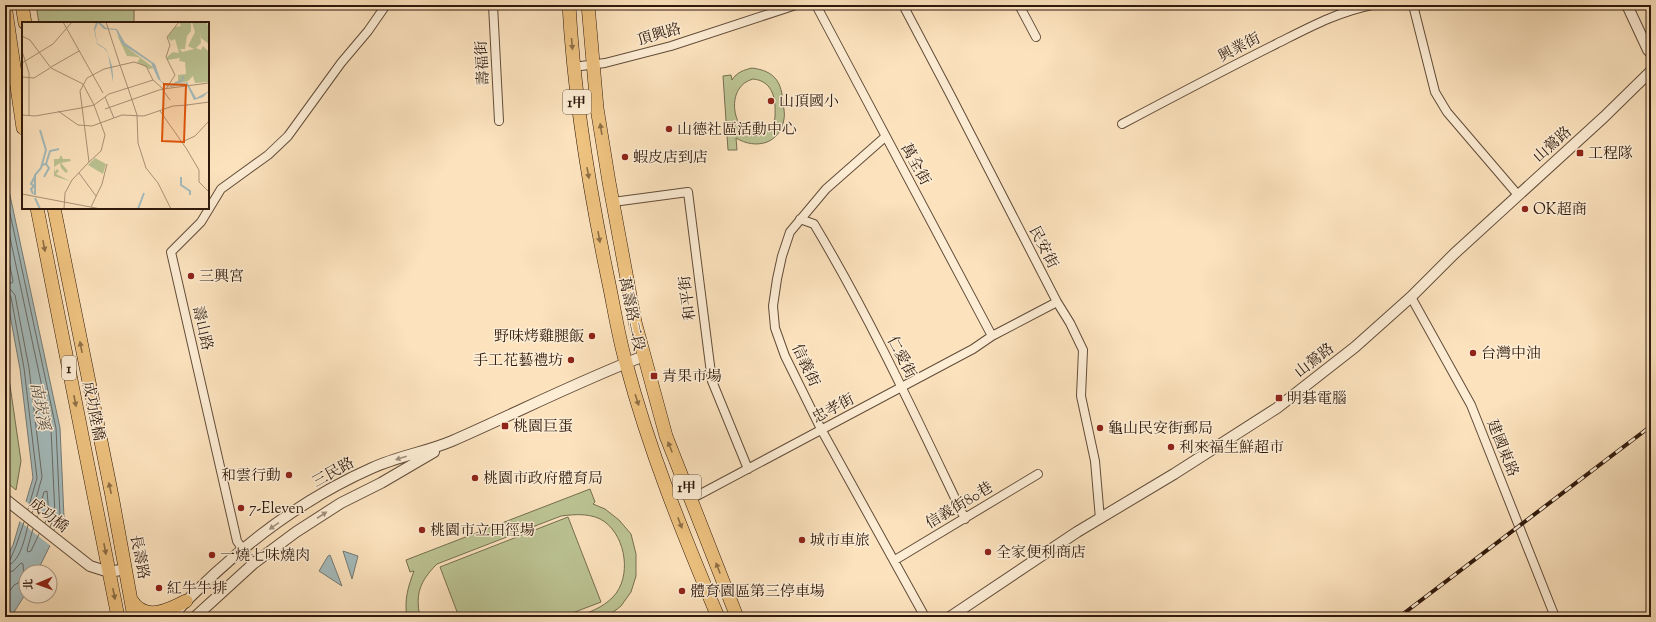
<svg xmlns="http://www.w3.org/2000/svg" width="1656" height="622" font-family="'Sorts Mill Goudy','Noto Serif TC',serif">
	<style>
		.green { fill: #bcc494; stroke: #766e50; fill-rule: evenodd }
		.water { fill: #a4bbbc; stroke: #757a76 }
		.pier { fill: #fce3be }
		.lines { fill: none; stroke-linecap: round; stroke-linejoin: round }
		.shore { stroke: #6a6a64; stroke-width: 1 }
		.minor-casing { stroke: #624c38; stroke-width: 10 }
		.tertiary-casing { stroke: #624c38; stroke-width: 12 }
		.primary-casing { stroke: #2f190c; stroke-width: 14 }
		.minor { stroke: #fdedd5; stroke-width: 8 }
		.tertiary { stroke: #fdedd5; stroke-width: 10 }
		.primary { stroke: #eec27f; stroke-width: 13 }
		.rail-casing { stroke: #2f190c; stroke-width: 4 }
		.rail { stroke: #fdedd5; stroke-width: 2.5; stroke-dasharray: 8; stroke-linecap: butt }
		.oneway { fill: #8e6e46 }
		.oneway2 { fill: #a08e7b }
		.poi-dot { fill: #8f2418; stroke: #fdedd5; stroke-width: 1.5 }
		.labels { text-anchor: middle; stroke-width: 3; stroke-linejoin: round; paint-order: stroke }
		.shield { fill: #fdedd5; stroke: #6d5948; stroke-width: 1 }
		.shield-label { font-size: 14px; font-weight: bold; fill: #2f190c }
		.street-label { font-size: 15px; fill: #2f190c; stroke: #fdedd5 }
		.poi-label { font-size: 15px; fill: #2f190c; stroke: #fdedd5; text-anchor: start }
		.water-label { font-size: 16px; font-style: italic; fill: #58524a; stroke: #fdedd5 }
		.inset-river { fill: none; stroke: #a4bbbc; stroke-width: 2 }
		.inset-road { fill: none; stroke: #aa9277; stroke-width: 1 }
		.view { fill: #df560c; fill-opacity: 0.15; stroke: #df560c; stroke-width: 2 }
		.inset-edge { fill: none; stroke: #2f190c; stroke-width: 2 }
	</style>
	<rect width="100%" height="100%" fill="#fce3be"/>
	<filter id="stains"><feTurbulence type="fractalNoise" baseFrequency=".005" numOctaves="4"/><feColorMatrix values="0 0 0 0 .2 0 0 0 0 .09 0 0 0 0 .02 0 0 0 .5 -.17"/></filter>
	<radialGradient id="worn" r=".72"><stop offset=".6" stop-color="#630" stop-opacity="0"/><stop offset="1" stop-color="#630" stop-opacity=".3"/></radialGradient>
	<path class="green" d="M36,5H134V23H39Z
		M752,68C775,71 782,82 783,104C784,109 785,114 784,119C780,144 756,150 736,138L737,150H728L723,76L731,75L732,80C737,72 744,70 752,68ZM753,79C773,81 776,99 775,116C775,123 771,128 766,132C737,150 719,88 753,79Z
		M5,351L21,461L16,490L5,481Z
		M590,489L595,502L593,504L605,509L619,520L631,534L636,554V576L631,592L621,606L607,617H576C590,612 602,608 613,597C632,577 626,538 605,522C593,513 576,514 561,516L437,564C420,581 415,594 420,617H407C404,600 408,587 414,571L410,572L406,560Z
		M568,517L601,602L562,617H459L440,567Z"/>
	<path class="water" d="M5,172L60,428L64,517L37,572H26V593L11,617H5V561L13,545L33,478L20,369L5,288Z
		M343,551L358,556L352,579Z
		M330,555L342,586L319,571L328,556Z"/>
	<path class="pier" d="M24,500L60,530L52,547L18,520Z"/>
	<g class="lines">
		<path class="shore" d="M5,190L56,428L60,516L54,530
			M5,214L51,429L55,515L50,527
			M5,242L13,281L12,283H5
			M5,289L11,290L15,295L29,368L42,477L32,513
			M5,294H9L11,297L24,368L37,478L28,509
			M37,517L44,492L47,491L49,514L45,523
			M33,529L27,550L28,552L31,551L39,534
			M5,561L10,560L16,546L24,522
			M5,566C20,565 25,537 28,525
			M5,572L13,571L21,563L23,564L24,580L14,585L5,598"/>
		<g class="minor-casing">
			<path id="minor" d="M493,5L499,121
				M816,5L992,336
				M903,5L951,96L1057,302L1070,323L1083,350L1081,396L1095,461L1100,519
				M1019,5L1036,37
				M1413,5L1435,92L1447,112L1518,195
				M573,67L605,63L671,46L796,5
				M1122,124C1173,97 1224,70 1276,44C1308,28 1337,12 1372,5
				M885,137L826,189L790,232L782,256L777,279L773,306L775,328L785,356L821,429L925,617
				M613,202L688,192L712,381L748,469
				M800,219L814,224C871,319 917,419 965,519
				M1411,297L1471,405L1555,617
				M691,499L973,349L992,336L1057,302
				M895,560L1038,474
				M253,564L237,541L171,252L201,222L221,189L268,155L288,136L341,63L368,31L386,5"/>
		</g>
		<g class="tertiary-casing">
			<path id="tertiary" d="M1627,5L1648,50L1651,53
				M5,499L90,566L109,572L126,569
				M171,617C228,556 295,502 372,468C398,456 426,452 452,441C516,413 579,381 644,356
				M195,617L253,564L296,532L341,503L381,483L434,452
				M950,617L1077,532L1174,474L1277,408L1355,347L1411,297L1454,254L1604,117L1651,71"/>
		</g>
		<g class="primary-casing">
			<path id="primary" d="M5,5L23,128
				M22,5L25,23
				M569,5C574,97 589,188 608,279C614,307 618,335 626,363C649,450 683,534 718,617
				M588,5L597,108L609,182L635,322L666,436L737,617
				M37,208L118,617
				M54,208L112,496L134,617
				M132,601C145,622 169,610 186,601"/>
		</g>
		<use href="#minor" class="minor"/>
		<use href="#tertiary" class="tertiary"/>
		<use href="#primary" class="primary"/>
		<g class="rail-casing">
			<path id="rail" d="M1399,617L1651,426"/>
		</g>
		<use href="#rail" class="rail"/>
	</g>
	<defs><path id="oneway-solid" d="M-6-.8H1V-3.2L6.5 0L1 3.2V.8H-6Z"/></defs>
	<g class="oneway">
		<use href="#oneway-solid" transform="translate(572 44) rotate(85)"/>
		<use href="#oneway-solid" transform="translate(601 129) rotate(-99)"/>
		<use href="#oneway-solid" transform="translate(588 173) rotate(80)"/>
		<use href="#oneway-solid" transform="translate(599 237) rotate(80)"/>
		<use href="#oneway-solid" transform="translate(44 246) rotate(79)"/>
		<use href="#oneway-solid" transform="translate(81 347) rotate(-101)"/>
		<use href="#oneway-solid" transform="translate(637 400) rotate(72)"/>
		<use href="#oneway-solid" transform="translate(75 401) rotate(79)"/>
		<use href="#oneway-solid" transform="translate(670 447) rotate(-112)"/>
		<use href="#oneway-solid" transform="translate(110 488) rotate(-102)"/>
		<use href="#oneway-solid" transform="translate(680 523) rotate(69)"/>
		<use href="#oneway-solid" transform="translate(105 549) rotate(79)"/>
		<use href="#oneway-solid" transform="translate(718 568) rotate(-111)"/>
		<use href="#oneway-solid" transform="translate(114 594) rotate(79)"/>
	</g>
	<g class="oneway2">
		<use href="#oneway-solid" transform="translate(401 458) rotate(162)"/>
		<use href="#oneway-solid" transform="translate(322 515) rotate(-33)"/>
		<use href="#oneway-solid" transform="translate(274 526) rotate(145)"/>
	</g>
	<g class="poi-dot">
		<circle cx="771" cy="101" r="4"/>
		<circle cx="669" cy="129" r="4"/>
		<rect x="1576" y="149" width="8" height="8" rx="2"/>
		<circle cx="625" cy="157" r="4"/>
		<circle cx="1525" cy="209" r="4"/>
		<circle cx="191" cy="276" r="4"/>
		<circle cx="592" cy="336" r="4"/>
		<circle cx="1473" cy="353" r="4"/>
		<circle cx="571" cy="360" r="4"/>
		<rect x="650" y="372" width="8" height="8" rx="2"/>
		<rect x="1275" y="394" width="8" height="8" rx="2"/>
		<rect x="501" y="422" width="8" height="8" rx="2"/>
		<circle cx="1100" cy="428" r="4"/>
		<circle cx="1171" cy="447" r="4"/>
		<circle cx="289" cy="475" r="4"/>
		<circle cx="475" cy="478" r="4"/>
		<circle cx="241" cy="508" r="4"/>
		<circle cx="422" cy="530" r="4"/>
		<circle cx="802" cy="540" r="4"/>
		<circle cx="988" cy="552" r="4"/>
		<circle cx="212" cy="555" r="4"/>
		<circle cx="159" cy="588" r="4"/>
		<circle cx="682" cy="591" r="4"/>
	</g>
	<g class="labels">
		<g class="shield">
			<rect x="563" y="90" width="28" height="24" rx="3"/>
			<rect x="62" y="356" width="14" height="24" rx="3"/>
			<rect x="673" y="475" width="28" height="24" rx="3"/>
		</g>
		<g class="shield-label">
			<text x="577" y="107">1甲</text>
			<text x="69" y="373">1</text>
			<text x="687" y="492">1甲</text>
		</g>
		<g class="street-label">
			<text transform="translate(659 34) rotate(-16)" y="5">頂興路</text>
			<text transform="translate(1239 47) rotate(-27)" y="5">興業街</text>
			<text transform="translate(482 63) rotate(-93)" y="5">壽福街</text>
			<text transform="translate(1552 144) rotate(-42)" y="5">山鶯路</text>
			<text transform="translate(916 164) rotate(61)" y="5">萬全街</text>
			<text transform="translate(1044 247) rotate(63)" y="5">民安街</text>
			<text transform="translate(687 298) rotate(-97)" y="5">和平街</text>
			<text transform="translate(632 314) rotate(78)" y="5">萬壽路二段</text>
			<text transform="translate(203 328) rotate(77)" y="5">壽山路</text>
			<text transform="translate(902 357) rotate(63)" y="5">仁愛街</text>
			<text transform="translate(1314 360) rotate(-38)" y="5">山鶯路</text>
			<text transform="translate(806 365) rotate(65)" y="5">信義街</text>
			<text transform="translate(833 408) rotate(-28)" y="5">忠孝街</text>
			<text transform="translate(94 411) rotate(79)" y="5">成功陸橋</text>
			<text transform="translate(1503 448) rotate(68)" y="5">建國東路</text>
			<text transform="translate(333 472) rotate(-29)" y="5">三民路</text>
			<text transform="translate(959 505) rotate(-31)" y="5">信義街80巷</text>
			<text transform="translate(49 515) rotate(38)" y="5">成功橋</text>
			<text transform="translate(140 557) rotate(79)" y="5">長壽路</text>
		</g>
		<g class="poi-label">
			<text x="779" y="106">山頂國小</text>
			<text x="677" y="134">山德社區活動中心</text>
			<text x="1588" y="158">工程隊</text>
			<text x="633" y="162">蝦皮店到店</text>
			<text x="1533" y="214">OK超商</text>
			<text x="199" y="281">三興宮</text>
			<text x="584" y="341" text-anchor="end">野味烤雞腿飯</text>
			<text x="1481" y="358">台灣中油</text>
			<text x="563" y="365" text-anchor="end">手工花藝禮坊</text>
			<text x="662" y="381">青果市場</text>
			<text x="1287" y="403">明碁電腦</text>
			<text x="513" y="431">桃園巨蛋</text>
			<text x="1108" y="433">龜山民安街郵局</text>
			<text x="1179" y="452">利來福生鮮超市</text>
			<text x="281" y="480" text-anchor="end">和雲行動</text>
			<text x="483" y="483">桃園市政府體育局</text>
			<text x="249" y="513">7-Eleven</text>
			<text x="430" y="535">桃園市立田徑場</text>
			<text x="810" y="545">城市車旅</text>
			<text x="996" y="557">全家便利商店</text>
			<text x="220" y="560">一燒七味燒肉</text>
			<text x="167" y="593">紅牛牛排</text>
			<text x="690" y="596">體育園區第三停車場</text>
		</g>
		<g class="water-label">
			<text transform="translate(41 406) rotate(80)" y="6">南崁溪</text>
		</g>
	</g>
	<g transform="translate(22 22)">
		<rect width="187" height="187" fill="#fce3be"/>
		<path d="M157,0H169V9L165,14L163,27H158L160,30L172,27L166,24L173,10L170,0H184L187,5V22L179,16L178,9L179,21L174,26L179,28L181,24L187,30L186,60L173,61L171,54L166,59L147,63L156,60V53L164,52L163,40L157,39L158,36L145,38V35L151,30L157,31L153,17L149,19L145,15L153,5L159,4ZM95,13L107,27L132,46L127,47L115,40L118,37L116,35L105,34ZM39,133L41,137H48L49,139L39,141L46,149L44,151L39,146L38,141L32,145L33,150L35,147L37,149L34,152L48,159L32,154V137H37ZM73,136L84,142L81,152L66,143Z" fill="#bcc494"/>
		<path d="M74,0H78L84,6L95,7L103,21L133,42L139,59L147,64L165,60L174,76L187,69L181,75L172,78L164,61L149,65L143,63L136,57L129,41L100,22L94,8L82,7L76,1L73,8L75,21L84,27L86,32L90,44L91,54V60L86,32L83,27L75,22L72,7Z" fill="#a4bbbc"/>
		<path class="inset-river" d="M153,61L160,59L161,54M24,142L28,129L37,127M20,143L24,142L27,146L22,155M159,155V163L168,169V173M11,172L9,167L12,164L9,162L13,154M13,173V153L19,146L24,128L18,108M13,176L18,187M116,187L122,171"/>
		<path class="inset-road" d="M41,0L81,71M84,0L98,43M0,14L8,18L29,46L61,62M0,29L7,51V94M0,41L31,22L50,0M98,43L106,66L131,58M29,45L57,29M0,55L12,56L28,46M61,62L72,83L87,72L106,66L115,93L116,121L124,146L136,161L149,187M144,67L153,53L144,35L148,23L145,15L157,0M83,75L92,96M165,83L187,80M59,86L72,83L83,113L79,129L67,140M83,87L140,67L148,78M36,89L56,103L70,104L100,93L122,94L151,84L166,83M138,89L164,126L177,148V160L187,170M0,93L13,94L59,86M160,120L173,114L187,99M57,151L74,174M0,172L79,187M69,185L80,162L85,142M42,187L43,171L50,158L67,140L58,69L65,56L82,47L112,40L124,44L131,58L141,67L187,61"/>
		<path class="view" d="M142,62L164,63L162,120L140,119Z"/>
		<rect width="187" height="187" class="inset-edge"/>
	</g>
	<rect width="1656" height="622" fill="none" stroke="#fce3be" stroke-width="20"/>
	<rect x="6" y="6" width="1644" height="610" fill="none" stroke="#2f190c" stroke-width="2"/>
	<rect x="10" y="10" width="1636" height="602" fill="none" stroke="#2f190c"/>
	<g transform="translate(38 584) rotate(268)"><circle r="19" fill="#fdedd5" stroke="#ab9885"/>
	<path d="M0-3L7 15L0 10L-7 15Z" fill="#8f2418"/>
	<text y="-6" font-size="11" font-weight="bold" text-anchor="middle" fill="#2f190c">北</text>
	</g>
	<rect width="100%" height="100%" filter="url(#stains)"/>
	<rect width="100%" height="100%" fill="url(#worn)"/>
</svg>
